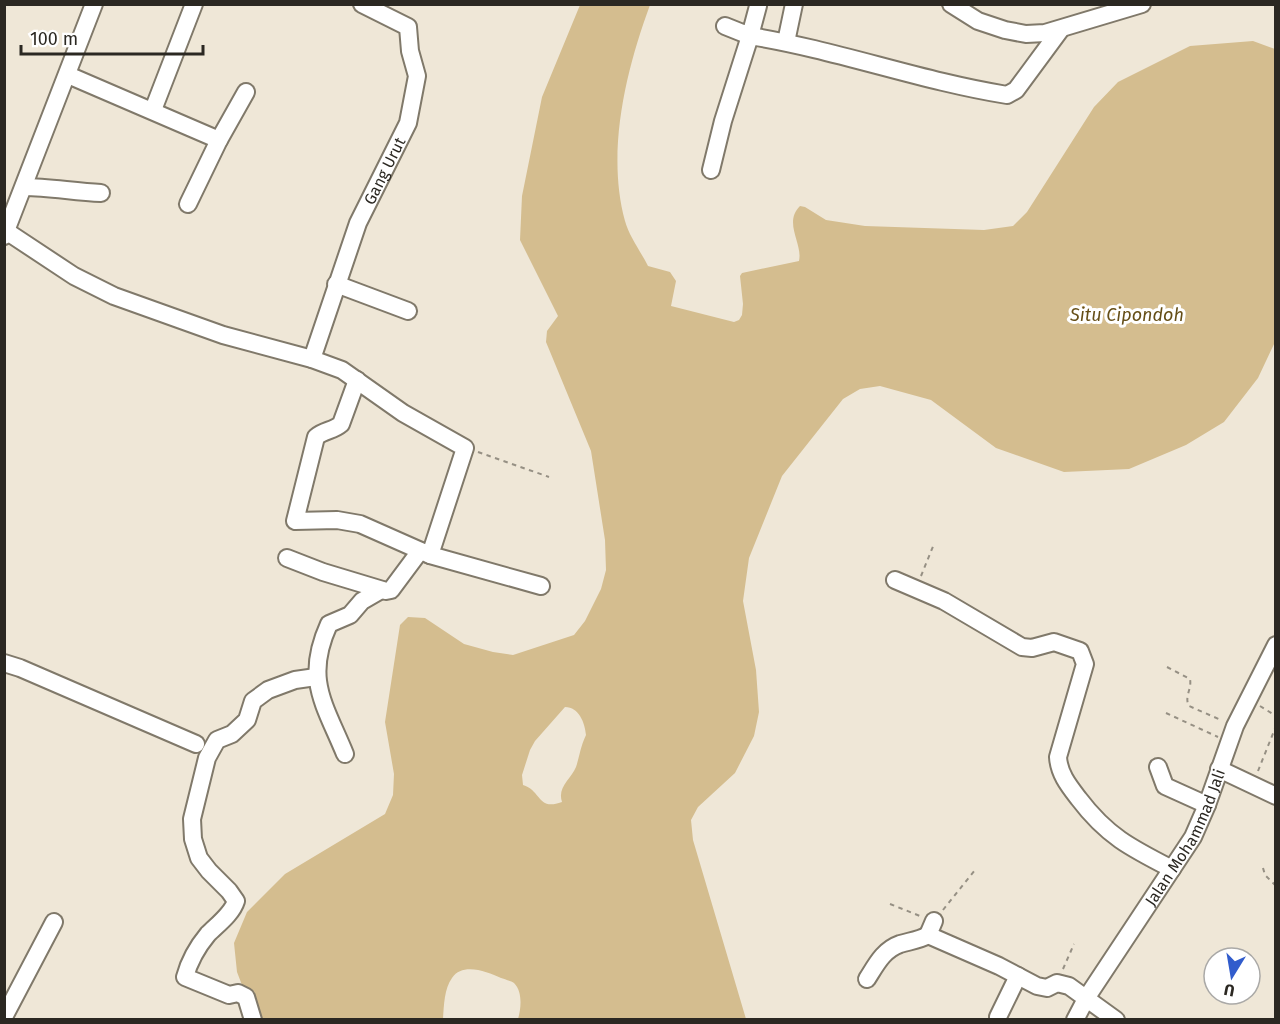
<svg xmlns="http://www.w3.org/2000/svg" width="1280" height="1024" font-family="'Fira Sans',sans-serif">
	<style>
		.water { fill: #d4bd8f; fill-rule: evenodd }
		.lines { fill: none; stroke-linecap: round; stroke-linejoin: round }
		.minor-casing { stroke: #80796a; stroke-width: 20 }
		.path { stroke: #969084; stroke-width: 2; stroke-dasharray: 4.5 4.5; stroke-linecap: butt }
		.minor { stroke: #fff; stroke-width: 16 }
		.labels { text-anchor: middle; stroke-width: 6; stroke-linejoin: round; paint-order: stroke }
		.street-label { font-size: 16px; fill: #2b2822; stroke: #fff }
		.water-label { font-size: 18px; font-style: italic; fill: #654e17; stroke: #fff }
	</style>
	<rect width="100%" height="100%" fill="#efe7d7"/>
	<path class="water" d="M580,5H650C626,70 606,152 625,221C629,236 641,252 648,266L670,272L676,281L671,306L734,322L739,320L742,315L743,304L740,276L742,273L799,261C803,243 783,223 800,206L805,207L826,220L865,226L984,230L1013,226L1027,212L1094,107L1118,82L1190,46L1253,41L1275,49V342L1258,378L1224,422L1186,445L1129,469L1064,472L996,448L931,400L880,386L860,389L843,399L782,476L749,558L743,601L756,670L759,712L754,736L735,773L698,807L691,820L693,840L746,1019H518C521,1009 523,992 514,983C511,981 504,979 501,978C487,972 463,962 452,978C444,989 444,1006 443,1019H255L237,972L234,943L247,912L285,874L385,814L393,795L394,774L385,722L400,625L408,617L425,618L464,644L493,652L513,655L574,635L585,621L601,589L606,570L605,540L591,451L546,342L547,331L558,316L520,240L522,196L542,97ZM565,707C579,707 585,723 586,735C580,748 580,755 576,767C571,779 557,787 562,802C537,811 542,791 523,785L522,775L530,750L535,741Z"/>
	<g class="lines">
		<g class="minor-casing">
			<g id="minor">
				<path d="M951,4L978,21L1005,30L1026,34L1045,33L1142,4"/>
				<path d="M725,26L750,36L758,6"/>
				<path d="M786,42L794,4"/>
				<path d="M68,75L219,140L188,204"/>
				<path d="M153,110L194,4"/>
				<path d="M219,140L246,92"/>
				<path d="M711,170L723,121L750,36C837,50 920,81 1007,95L1016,90L1061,29"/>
				<path d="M24,187C49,187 75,192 101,193"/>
				<path d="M6,231L74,276L114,296L223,335L312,359L342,370L403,413L465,448L430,555L541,586"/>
				<path d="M4,236L94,4"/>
				<path d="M336,284L408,311"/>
				<path id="s1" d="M312,359L358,223L408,123L417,76L410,51L408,27L362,4"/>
				<path d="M357,380L341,424C333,431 324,430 316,437L295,521L337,520L360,524L430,555"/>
				<path d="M287,558L323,572L386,591L391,590L420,551"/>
				<path d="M895,580L944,601L1022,647L1032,648L1054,642L1080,651L1085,664L1058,757C1059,774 1069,786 1079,799C1107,836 1131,848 1172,869"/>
				<path d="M4,663L20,668L196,744"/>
				<path d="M345,754C324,703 304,679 329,624L350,615L362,601L381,590"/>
				<path d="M1158,767L1165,786L1207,805"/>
				<path d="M1219,769L1276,796"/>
				<path d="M934,921L928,935L999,966L1037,986L1047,988L1057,983L1069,986L1116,1020"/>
				<path d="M867,979C876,965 883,950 900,944C910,941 920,940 928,935"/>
				<path d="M4,1017L54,922"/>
				<path d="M998,1017L1018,976"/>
				<path d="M253,1020L246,997L238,993L229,995L185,977C189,962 198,946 208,934C217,925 232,914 236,901L229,891L209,871L199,858L193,839L192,819L207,758L217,740L232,734L247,720L253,701L268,690L295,680L316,677"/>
				<path id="s2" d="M1075,1020L1087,997L1193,837L1207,805L1235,726L1276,645"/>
			</g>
		</g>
		<path class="path" d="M478,452L549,477
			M921,576L934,544
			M1167,667L1190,679C1192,689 1184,697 1189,706L1221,720
			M1260,706L1276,716
			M1166,713L1218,737
			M1258,771L1276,726
			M1263,868L1265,875L1276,886
			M890,904L920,916
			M943,910L975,870
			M1063,969L1074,944"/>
		<use href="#minor" class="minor"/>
	</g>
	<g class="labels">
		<g class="street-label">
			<text dy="6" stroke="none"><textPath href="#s1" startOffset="202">Gang Urut</textPath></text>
			<text dy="6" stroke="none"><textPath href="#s2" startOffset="214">Jalan Mohammad Jali</textPath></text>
		</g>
		<g class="water-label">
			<text x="1127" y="321">Situ Cipondoh</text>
		</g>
	</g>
	<rect width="1280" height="1024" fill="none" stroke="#2b2822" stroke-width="12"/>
	<g transform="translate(1232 976) rotate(191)"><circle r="28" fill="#ffffff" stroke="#aaa9a7" stroke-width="1.5"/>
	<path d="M0-4.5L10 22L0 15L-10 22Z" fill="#315ccc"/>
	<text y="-9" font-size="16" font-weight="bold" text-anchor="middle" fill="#2b2822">U</text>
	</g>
	<path d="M21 45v9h182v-9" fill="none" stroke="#2b2822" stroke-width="3"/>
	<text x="30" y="45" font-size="18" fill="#2b2822" stroke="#ffffff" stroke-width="4.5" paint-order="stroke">100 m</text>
</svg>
